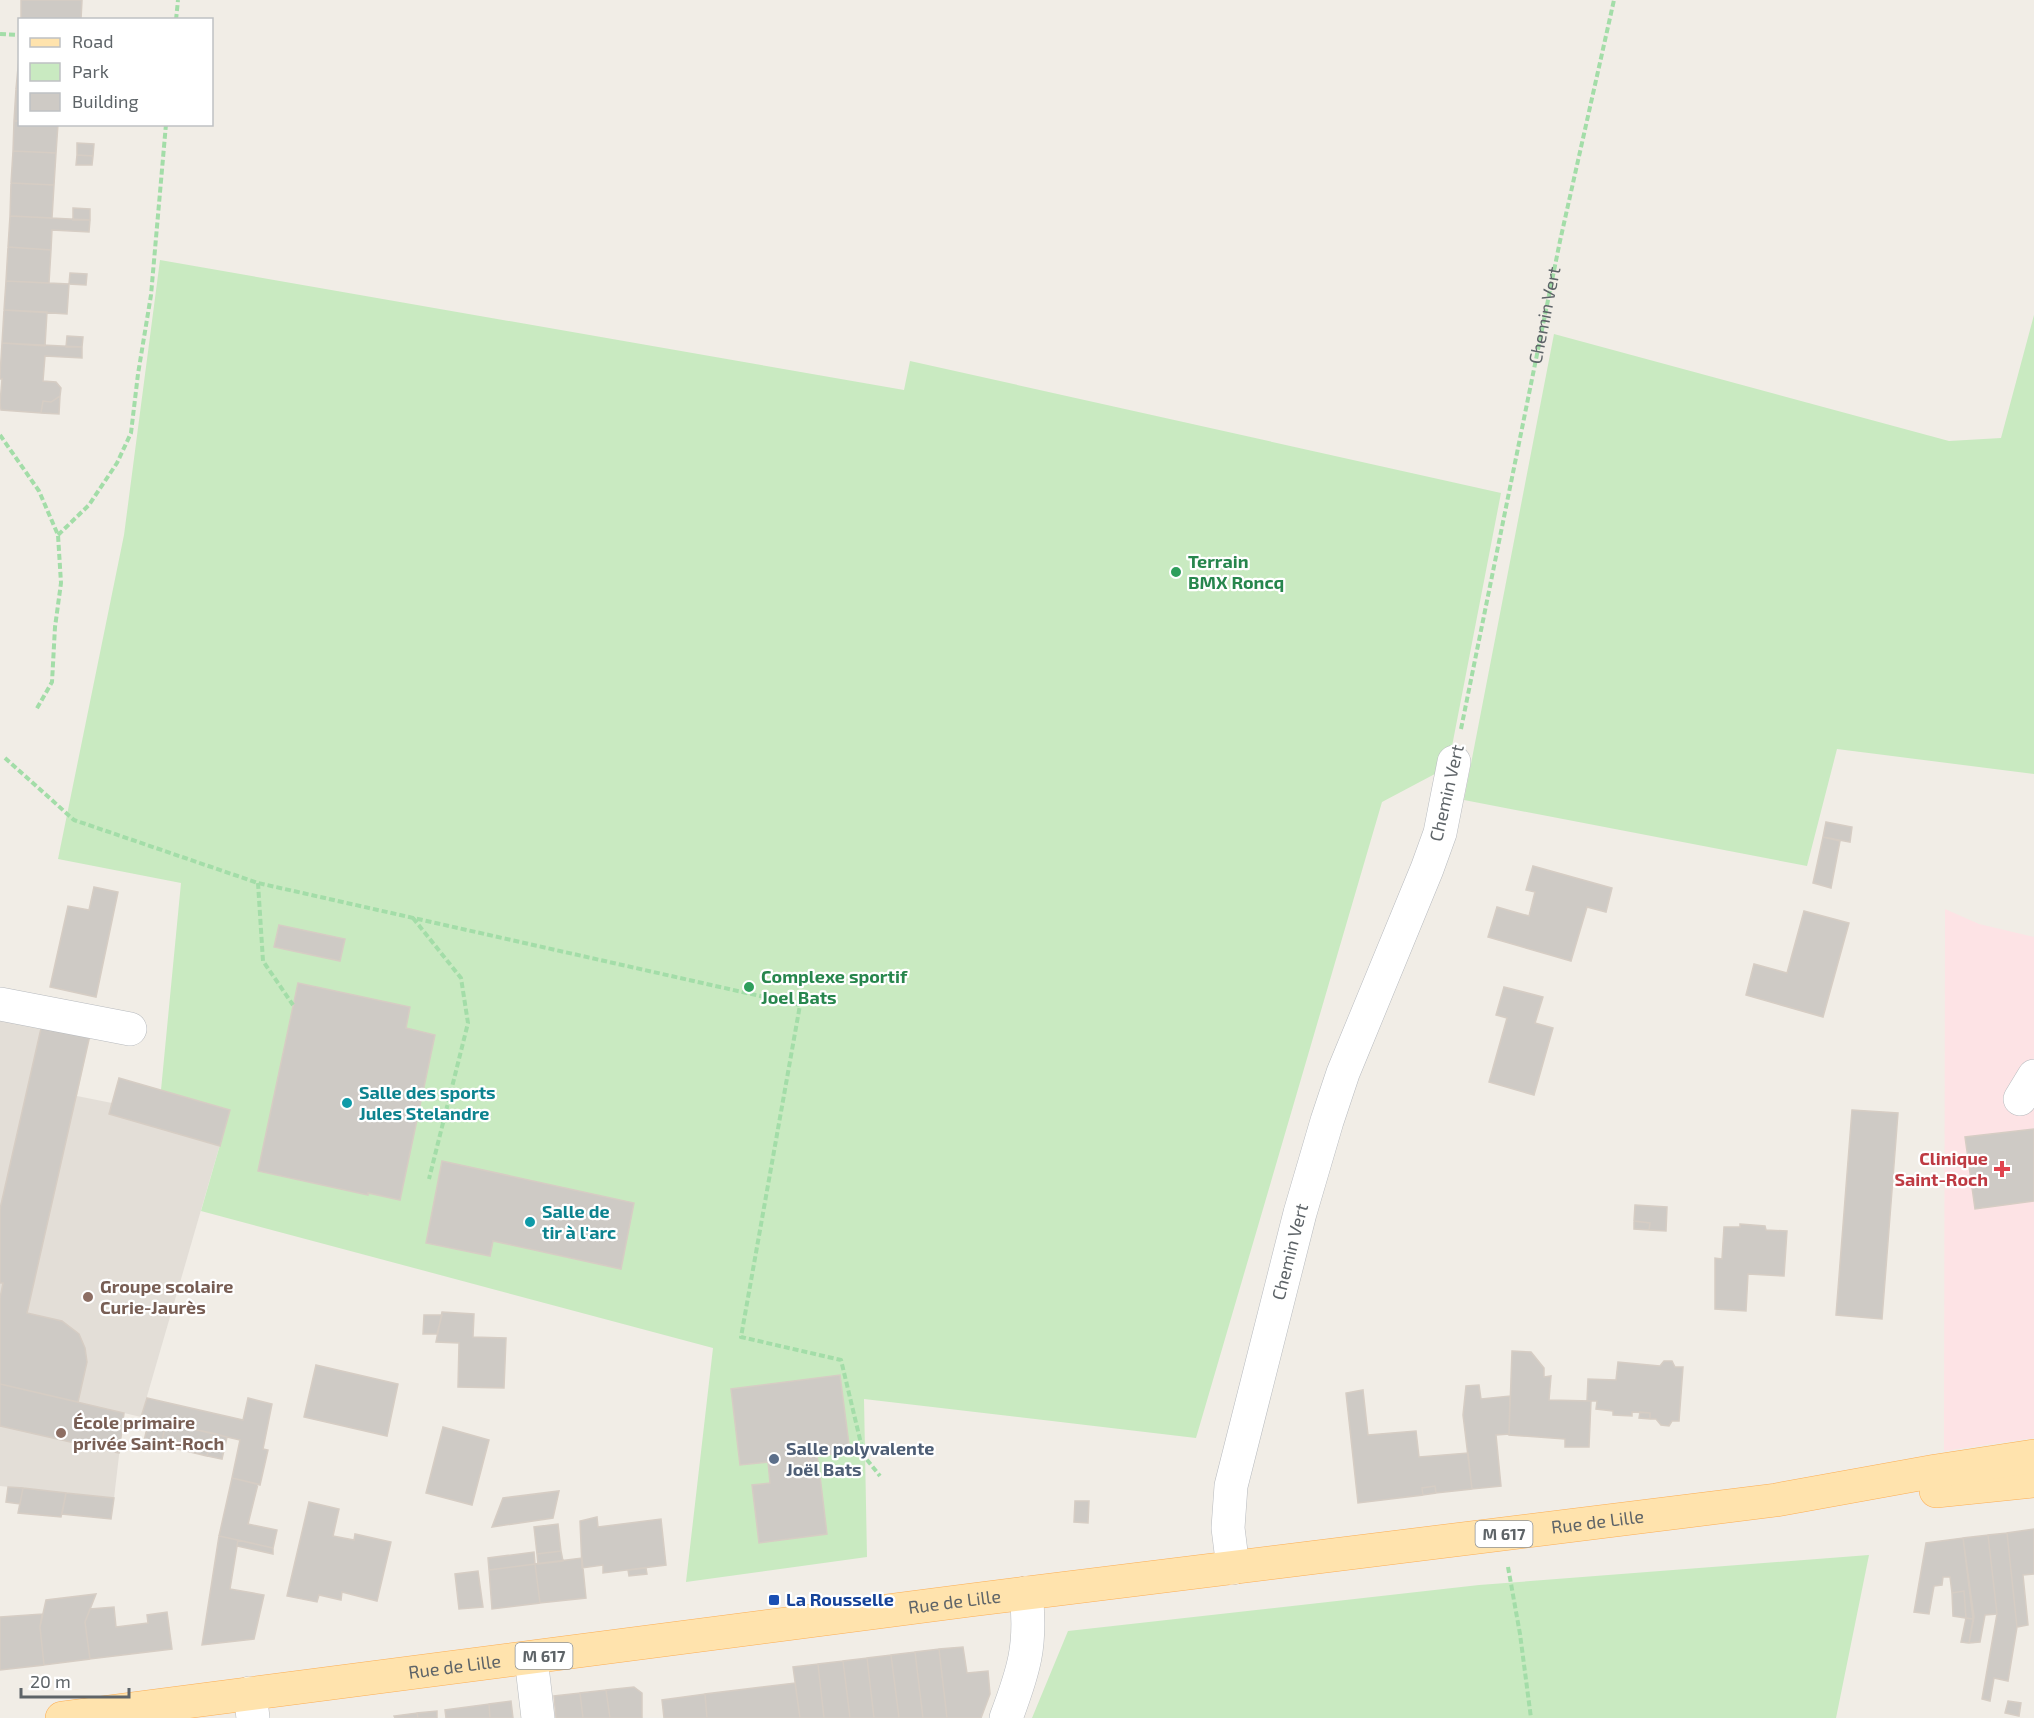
<svg xmlns="http://www.w3.org/2000/svg" width="2034" height="1718" font-family="'Exo 2',sans-serif">
	<style>
		.education { fill: #e3ded7 }
		.medical { fill: #fde3e5 }
		.green { fill: #c9eac1 }
		.building { fill: #cecac5; stroke: #d6cdc4; stroke-width: 1.5 }
		.lines { fill: none; stroke-linecap: round; stroke-linejoin: round }
		.minor-casing { stroke: #b7babe; stroke-width: 34 }
		.major-casing { stroke: #fcae54; stroke-width: 34 }
		.path { stroke: #a3dda8; stroke-width: 4; stroke-dasharray: 6 3; stroke-linecap: butt }
		.minor { stroke: #fff; stroke-width: 33 }
		.major { stroke: #ffe3ad; stroke-width: 33 }
		.leisure-dot { fill: #2e9e5b; stroke: #fff; stroke-width: 2 }
		.culture-dot { fill: #0f9aa8; stroke: #fff; stroke-width: 2 }
		.health-dot { fill: #e0444e; stroke: #fff; stroke-width: 2 }
		.education-dot { fill: #8d6e63; stroke: #fff; stroke-width: 2 }
		.service-dot { fill: #5c6f8a; stroke: #fff; stroke-width: 2 }
		.transit-dot { fill: #1a4fb4; stroke: #fff; stroke-width: 2 }
		.labels { text-anchor: middle; stroke-width: 4.5; stroke-linejoin: round; paint-order: stroke }
		.shield { fill: #fff; stroke: #8e9295; stroke-width: 1.5 }
		.shield-label { font-size: 16px; font-weight: bold; fill: #5e6468 }
		.street-label { font-size: 18px; fill: #5e6468; stroke: #fff }
		.leisure-label { font-size: 18px; font-weight: bold; fill: #27864d; stroke: #fff; text-anchor: start }
		.culture-label { font-size: 18px; font-weight: bold; fill: #0d838f; stroke: #fff; text-anchor: start }
		.health-label { font-size: 18px; font-weight: bold; fill: #be3a42; stroke: #fff; text-anchor: end }
		.education-label { font-size: 18px; font-weight: bold; fill: #785e54; stroke: #fff; text-anchor: start }
		.service-label { font-size: 18px; font-weight: bold; fill: #4e5e75; stroke: #fff; text-anchor: start }
		.transit-label { font-size: 18px; font-weight: bold; fill: #164399; stroke: #fff; text-anchor: start }
	</style>
	<rect width="100%" height="100%" fill="#f1ede6"/>
	<path class="education" d="M0,1014L90,1035L77,1096L112,1103L119,1078L230,1110L141,1417L124,1413L114,1498L0,1486Z"/>
	<path class="medical" d="M1945,909L1979,924L2034,937V1438L1944,1451Z"/>
	<path class="green" d="M160,260L904,390L910,361L1501,493L1448,767L1382,802L1196,1438L864,1399L867,1557L686,1582L713,1348L201,1211L230,1110L161,1090L181,883L58,859L124,535Z
		M2034,315V774L1837,749L1807,866L1464,800L1554,334L1949,441L2001,438Z
		M1869,1555L1836,1718H1032L1068,1631L1479,1585Z"/>
	<path class="building" d="M21,0H82L81,20H21Z
		M20,46V90L16,89Z
		M16,89L20,90V121H14Z
		M14,121H20V124H58L56,153L13,151Z
		M77,143L94,144L93,156L77,155Z
		M13,151L56,153L54,185L11,183Z
		M77,155L93,156L92,165H76Z
		M11,183L54,185L52,218L10,216Z
		M73,208L90,209V220H73Z
		M10,216L90,220L89,232L52,230L51,250L8,247Z
		M8,247L51,250L49,283L6,281Z
		M70,273L87,274L86,285L69,284Z
		M6,281L69,284L67,314L4,310Z
		M4,310L47,312L45,346L2,343Z
		M67,336L83,337L82,347H66Z
		M2,343L82,347V358L45,356L43,381L56,382L61,388L60,396L51,402L43,401L41,413L1,410L0,403L2,379H0V375Z
		M60,396L59,414L41,413L43,401L51,402Z
		M1826,822L1852,827L1850,842L1823,837Z
		M1823,837L1840,841L1831,888L1813,883Z
		M1533,866L1612,888L1606,912L1587,907L1571,961L1488,937L1497,907L1529,916L1535,892L1526,890Z
		M94,887L118,892L96,997L50,987L68,906L89,910Z
		M1804,911L1849,923L1823,1017L1746,995L1754,964L1787,973Z
		M279,925L345,939L340,961L274,947Z
		M298,983L410,1007L406,1028L435,1035L400,1200L368,1193V1195L258,1171Z
		M1504,987L1543,997L1535,1023L1553,1028L1534,1095L1489,1082L1507,1018L1496,1015Z
		M42,1024L90,1035L27,1313L62,1321L79,1334L85,1348L87,1362L78,1402L0,1384V1298L3,1283H0V1209Z
		M119,1078L230,1110L220,1146L109,1114Z
		M1852,1110L1898,1113L1882,1319L1836,1315Z
		M2034,1129V1201L1975,1209L1965,1137Z
		M442,1161L634,1203L621,1269L493,1241L490,1256L426,1243Z
		M1635,1205L1667,1207L1666,1231L1649,1230L1650,1223L1634,1221Z
		M1634,1221L1650,1223L1649,1230L1634,1229Z
		M1740,1224L1765,1226L1766,1230L1787,1231L1784,1276L1748,1274L1746,1311L1715,1309V1258L1722,1259L1724,1227H1740Z
		M442,1312L474,1314L473,1337L506,1338L504,1388L458,1387L459,1343L436,1342Z
		M424,1315H442L437,1334H423Z
		M1512,1351L1531,1352L1544,1368V1377L1551,1376L1549,1400L1591,1401L1589,1447H1565V1439L1509,1435Z
		M1664,1361H1672L1675,1367H1683L1679,1421H1672L1669,1426L1661,1425L1656,1419H1650V1413L1632,1412V1416L1613,1415V1411L1596,1409L1597,1401H1587L1588,1379L1616,1380L1618,1362L1660,1366Z
		M316,1365L398,1384L387,1436L304,1417Z
		M840,1375L850,1452L808,1457L811,1478L820,1476L827,1534L759,1543L752,1485L770,1483L768,1462L740,1465L731,1389Z
		M0,1384L124,1413L119,1453L0,1426Z
		M1479,1385L1481,1399L1510,1396L1509,1434L1496,1435L1501,1486L1472,1489L1463,1415L1466,1386Z
		M1363,1390L1368,1435L1416,1431L1419,1457L1468,1453L1472,1489L1436,1493L1435,1486L1422,1488L1423,1495L1358,1503L1346,1393Z
		M147,1398L243,1420L248,1398L272,1404L263,1449L268,1450L260,1485L232,1478L240,1440L141,1417Z
		M1640,1412L1650,1413V1419L1639,1418Z
		M149,1419L166,1423L161,1445L144,1441Z
		M166,1423L212,1433L207,1456L161,1445Z
		M443,1427L489,1440L472,1505L426,1493Z
		M212,1433L227,1437L222,1459L207,1456Z
		M817,1456L820,1476L811,1478L808,1457Z
		M232,1478L258,1484L248,1524L277,1530L273,1548L219,1536Z
		M1435,1486L1436,1493L1423,1495L1422,1488Z
		M8,1487L23,1488L20,1504L6,1502Z
		M23,1488L66,1493L61,1517L18,1513Z
		M559,1491L553,1518L492,1527L503,1498Z
		M66,1493L114,1498L111,1519L62,1514Z
		M1075,1501H1089L1088,1523L1074,1522Z
		M309,1502L339,1509L333,1536L354,1540L355,1534L391,1542L377,1601L342,1592L341,1600L319,1595L317,1602L287,1596Z
		M597,1517L598,1527L661,1519L666,1565L603,1573V1565L582,1568L580,1521Z
		M558,1524L561,1551L537,1554L534,1527Z
		M2034,1529V1574L2023,1575L2028,1625L2017,1627L2007,1533Z
		M2007,1533L2017,1627L2008,1681L1994,1678L1990,1701L1982,1699L1997,1614L1988,1535Z
		M1988,1535L1997,1614L1985,1615L1980,1642L1969,1643L1974,1617L1963,1538Z
		M219,1536L238,1540L230,1589L264,1595L254,1639L202,1645Z
		M1963,1538L1973,1619L1966,1618L1964,1591L1952,1593L1950,1577H1943L1942,1585L1934,1586L1929,1614L1914,1612L1926,1543Z
		M238,1540L273,1548V1554L237,1546Z
		M561,1551L563,1561L538,1564L537,1554Z
		M534,1552L535,1564L489,1570L488,1558Z
		M582,1558L586,1598L540,1603L535,1564Z
		M535,1564L540,1603L492,1609L489,1570Z
		M646,1568L647,1574L629,1576L628,1570Z
		M478,1571L483,1607L459,1609L455,1574Z
		M1964,1591L1966,1618L1953,1616L1952,1593Z
		M96,1594L85,1622L90,1659L44,1665L40,1627L46,1600Z
		M114,1607L116,1627L148,1623L147,1615L167,1612L172,1649L90,1659L85,1622L90,1609Z
		M42,1614L40,1627L44,1665L0,1670V1617Z
		M1966,1618L1973,1619L1969,1643L1961,1642Z
		M963,1647L967,1673L988,1671L990,1694L981,1718H947L939,1649Z
		M939,1649L947,1718H923L915,1652Z
		M915,1652L923,1718H899L891,1655Z
		M891,1655L899,1718H874L867,1658Z
		M867,1658L874,1718H850L843,1661Z
		M843,1661L850,1718H824L818,1664Z
		M818,1664L824,1718H800L793,1667Z
		M795,1683L800,1718H707L705,1694Z
		M634,1687L642,1693V1718H610L606,1690Z
		M606,1690L610,1718H583L580,1693Z
		M580,1693L583,1718H556L554,1696Z
		M705,1694L707,1718H664L662,1700Z
		M511,1701L513,1718H490L489,1704Z
		M2008,1701L2021,1703L2019,1716L2005,1713Z
		M489,1704L490,1718H446L445,1710Z
		M437,1711V1718H418L417,1713Z
		M417,1713L418,1718H395L394,1716Z"/>
	<g class="lines">
		<g class="minor-casing">
			<g id="minor">
				<path d="M0,1004L130,1029"/>
				<path d="M2020,1099L2034,1076"/>
				<path id="s2" d="M1233,1568L1228,1528L1231,1486L1300,1213L1327,1121L1343,1073L1427,869L1440,833L1454,762"/>
				<path d="M531,1658L538,1718"/>
				<path d="M250,1693L253,1718"/>
				<path d="M1006,1718C1024,1670 1032,1645 1026,1593"/>
			</g>
		</g>
		<g class="major-casing">
			<g id="major">
				<path d="M1936,1491L2034,1481"/>
				<path id="s3" d="M62,1718L971,1600L1776,1500L1936,1471L2034,1456"/>
			</g>
		</g>
		<g class="path">
			<path d="M176,20L178,0"/>
			<path d="M0,34L20,35"/>
			<path d="M0,435L39,491L58,535L61,583L55,627L52,682L36,710"/>
			<path d="M58,535L89,505L117,463L131,433L138,374L151,295L166,124"/>
			<path id="s1" d="M1461,729L1560,241L1614,0"/>
			<path d="M5,758L74,820L258,883L800,1005L741,1337L841,1360L864,1456L880,1476"/>
			<path d="M258,883L263,961L293,1005"/>
			<path d="M413,918L461,978L468,1023L429,1179"/>
			<path d="M1508,1567L1520,1634L1531,1718"/>
		</g>
		<use href="#minor" class="minor"/>
		<use href="#major" class="major"/>
	</g>
	<g class="leisure-dot">
		<circle cx="1176" cy="572" r="6"/>
		<circle cx="749" cy="987" r="6"/>
	</g>
	<g class="culture-dot">
		<circle cx="347" cy="1103" r="6"/>
		<circle cx="530" cy="1222" r="6"/>
	</g>
	<path class="health-dot" d="M1999 1160h6v6h6v6h-6v6h-6v-6h-6v-6h6z"/>
	<g class="education-dot">
		<circle cx="88" cy="1297" r="6"/>
		<circle cx="61" cy="1433" r="6"/>
	</g>
	<circle class="service-dot" cx="774" cy="1459" r="6"/>
	<rect class="transit-dot" x="768" y="1594" width="12" height="12" rx="3"/>
	<g class="labels">
		<g class="shield">
			<rect x="1475.5" y="1521" width="57" height="26" rx="4.5"/>
			<rect x="515.5" y="1643" width="57" height="26" rx="4.5"/>
		</g>
		<g class="shield-label">
			<text x="1504" y="1540">M 617</text>
			<text x="544" y="1662">M 617</text>
		</g>
		<g class="street-label">
			<text dy="6" stroke="none"><textPath href="#s1" startOffset="422">Chemin Vert</textPath></text>
			<text transform="translate(1447 793) rotate(-77)" y="6">Chemin Vert</text>
			<text dy="6" stroke="none"><textPath href="#s2" startOffset="324">Chemin Vert</textPath></text>
			<text dy="6" stroke="none"><textPath href="#s3" startOffset="1548">Rue de Lille</textPath></text>
			<text dy="6" stroke="none"><textPath href="#s3" startOffset="900">Rue de Lille</textPath></text>
			<text dy="6" stroke="none"><textPath href="#s3" startOffset="396">Rue de Lille</textPath></text>
		</g>
		<g class="leisure-label">
			<text x="1188" y="568">Terrain<tspan x="1188" dy="21">BMX Roncq</tspan></text>
			<text x="761" y="983">Complexe sportif<tspan x="761" dy="21">Joel Bats</tspan></text>
		</g>
		<g class="culture-label">
			<text x="359" y="1099">Salle des sports<tspan x="359" dy="21">Jules Stelandre</tspan></text>
			<text x="542" y="1218">Salle de<tspan x="542" dy="21">tir à l'arc</tspan></text>
		</g>
		<g class="health-label">
			<text x="1988" y="1165">Clinique<tspan x="1988" dy="21">Saint-Roch</tspan></text>
		</g>
		<g class="education-label">
			<text x="100" y="1293">Groupe scolaire<tspan x="100" dy="21">Curie-Jaurès</tspan></text>
			<text x="73" y="1429">École primaire<tspan x="73" dy="21">privée Saint-Roch</tspan></text>
		</g>
		<g class="service-label">
			<text x="786" y="1455">Salle polyvalente<tspan x="786" dy="21">Joël Bats</tspan></text>
		</g>
		<g class="transit-label">
			<text x="786" y="1606">La Rousselle</text>
		</g>
	</g>
	<rect x="18" y="18" width="195" height="108" fill="#ffffff" stroke="#bfc1c3" stroke-width="1.5"/>
	<rect x="30" y="38" width="30" height="9" fill="#ffe3ad" stroke="#bfc1c3" stroke-width="1.5"/>
	<text x="72" y="48" font-size="18" fill="#5e6468">Road</text>
	<rect x="30" y="63" width="30" height="18" fill="#c9eac1" stroke="#bfc1c3" stroke-width="1.5"/>
	<text x="72" y="78" font-size="18" fill="#5e6468">Park</text>
	<rect x="30" y="93" width="30" height="18" fill="#cecac5" stroke="#bfc1c3" stroke-width="1.5"/>
	<text x="72" y="108" font-size="18" fill="#5e6468">Building</text>
	<path d="M21 1688v9h108v-9" fill="none" stroke="#5e6468" stroke-width="3"/>
	<text x="30" y="1688" font-size="18" fill="#5e6468" stroke="#ffffff" stroke-width="4.5" paint-order="stroke">20 m</text>
</svg>
